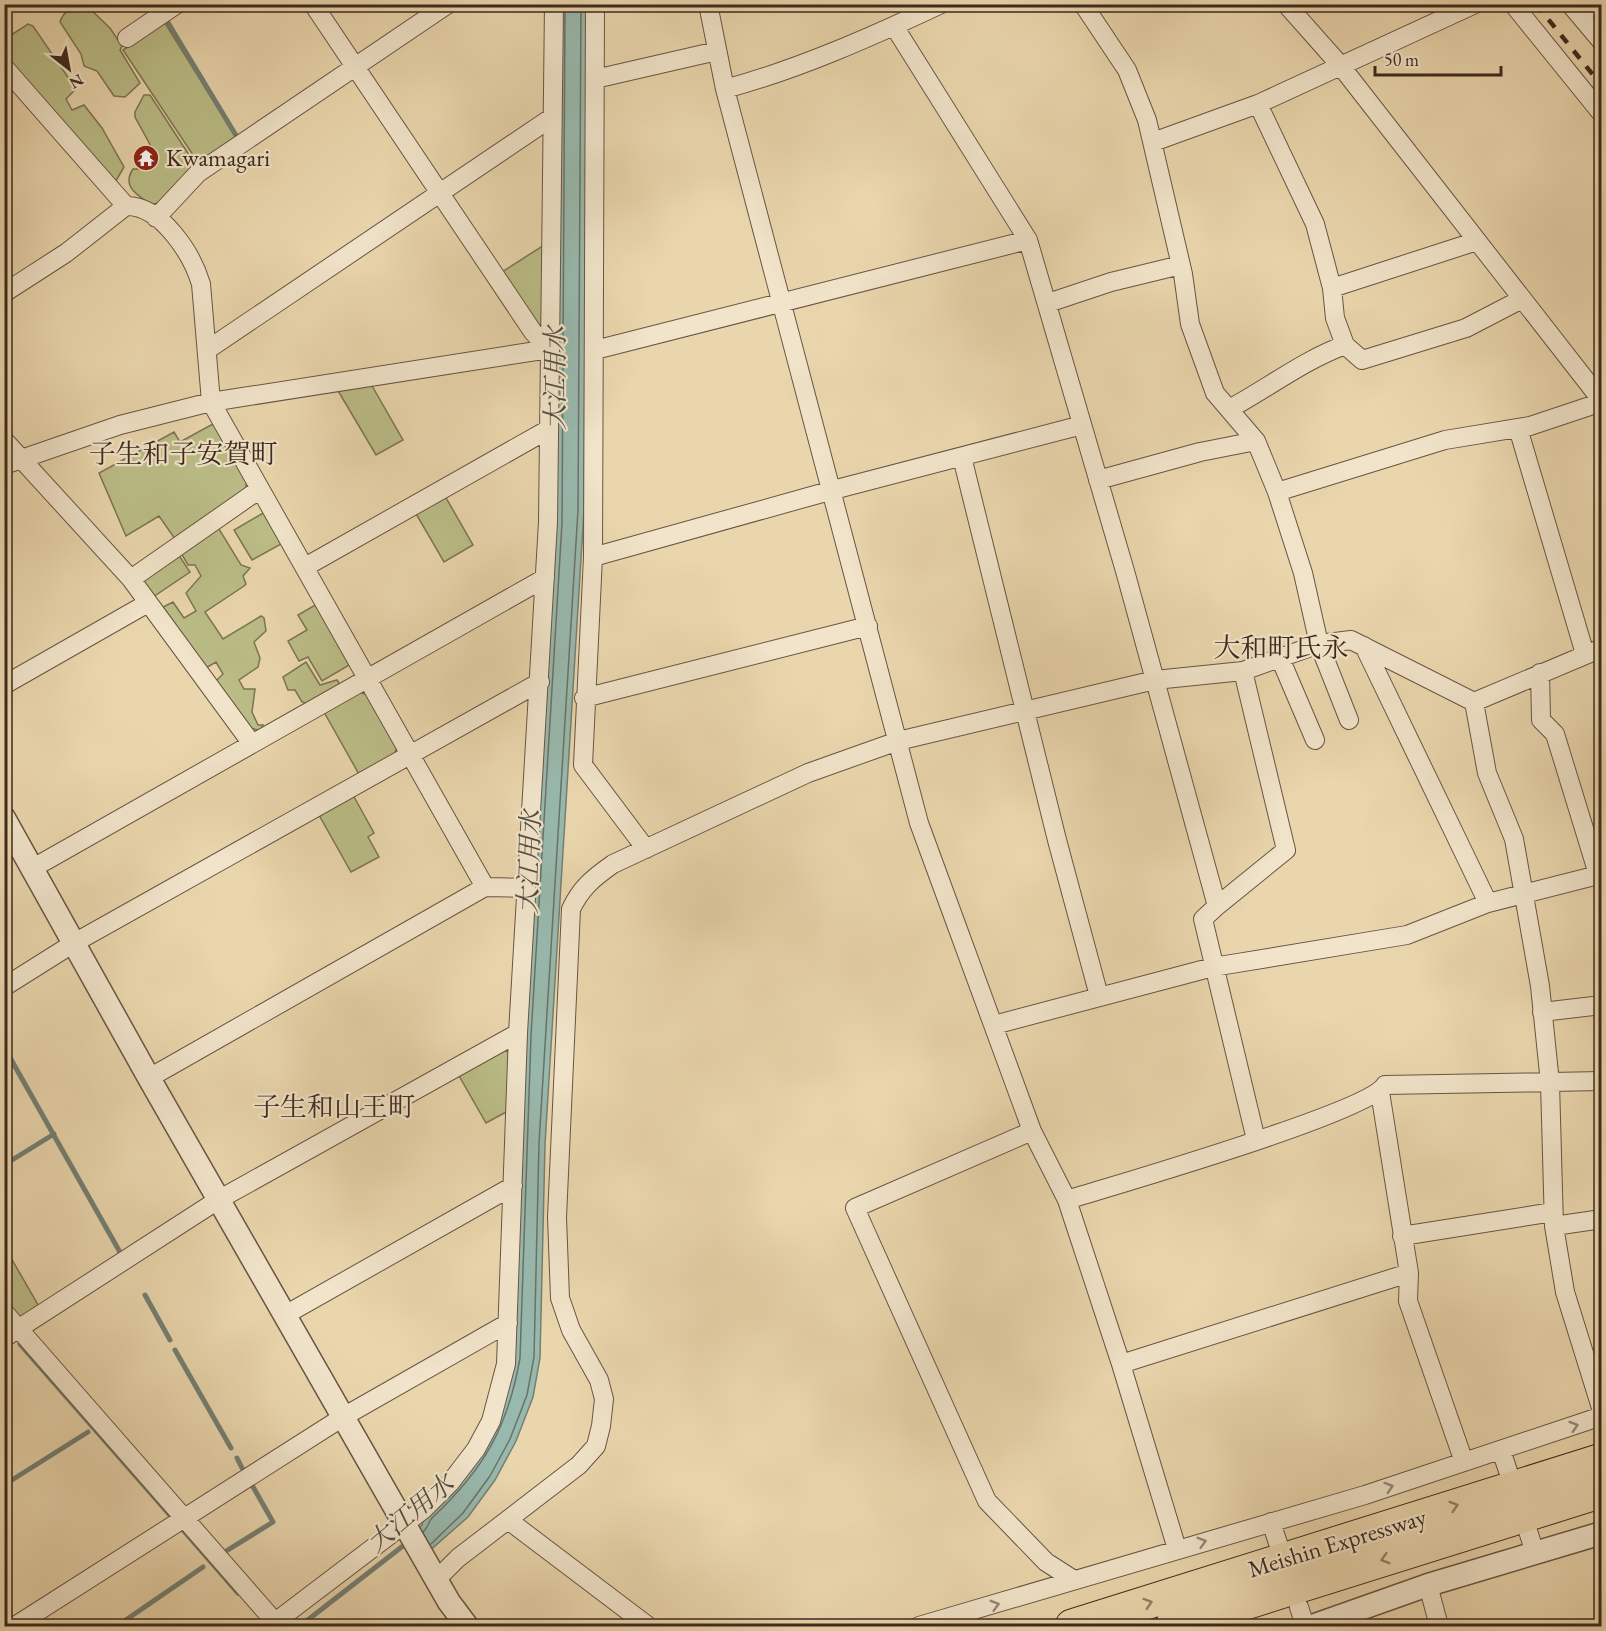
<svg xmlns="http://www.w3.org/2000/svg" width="1606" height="1631" font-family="'EB Garamond','Noto Serif JP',serif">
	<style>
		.green { fill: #bbbd87; stroke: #7c7452; stroke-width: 1.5 }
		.water { fill: #98b9ae; stroke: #748074; stroke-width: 1.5 }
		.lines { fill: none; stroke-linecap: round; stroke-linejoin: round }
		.shore { stroke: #6a7266; stroke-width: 1.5 }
		.stream { stroke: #748074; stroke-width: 5 }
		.minor-casing { stroke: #685542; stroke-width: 20 }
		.tertiary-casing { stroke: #685542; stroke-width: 25 }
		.motorway-casing { stroke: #3d2a1e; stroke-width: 35 }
		.minor { stroke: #f1e4ca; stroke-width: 18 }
		.tertiary { stroke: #f1e4ca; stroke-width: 22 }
		.motorway { stroke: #ead6ad; stroke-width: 33 }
		.rail { stroke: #3d2a1e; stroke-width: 4.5; stroke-dasharray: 10 10; stroke-linecap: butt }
		.oneway { stroke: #978774 }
		.oneway2 { stroke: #948066 }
		.labels { text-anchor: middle; stroke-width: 4.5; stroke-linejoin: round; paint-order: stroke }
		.poi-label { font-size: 24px; fill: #3d2a1e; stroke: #f1e4ca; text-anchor: start }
		.street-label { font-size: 24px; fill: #3d2a1e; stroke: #f1e4ca }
		.water-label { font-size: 26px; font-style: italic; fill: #544e42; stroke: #f1e4ca }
		.quarter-label { font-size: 27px; fill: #3d2a1e; stroke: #f1e4ca }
	</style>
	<rect width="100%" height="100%" fill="#ead6ad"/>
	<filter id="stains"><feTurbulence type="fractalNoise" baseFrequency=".00333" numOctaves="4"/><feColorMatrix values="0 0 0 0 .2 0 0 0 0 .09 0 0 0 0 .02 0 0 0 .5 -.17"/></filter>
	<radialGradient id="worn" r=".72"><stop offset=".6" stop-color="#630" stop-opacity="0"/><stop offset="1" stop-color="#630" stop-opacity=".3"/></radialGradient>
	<path class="green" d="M88,7L110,28L122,46L120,50L140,83L125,97L114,96L97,71L84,66L81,54L60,22C64,8 76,8 88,7Z
		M165,23L237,139L199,164L123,50Z
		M28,24L33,26L76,89L66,99L72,110L84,105L102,128L124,167L113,186L56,122L5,58V39Z
		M144,95H150L195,164L194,169L161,202L151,205C138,195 121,187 133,169H145L158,159L135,117V112Z
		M544,245V324L537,326L502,272Z
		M371,384L403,440L376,455L337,389Z
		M211,425H216L247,480L245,491L175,539L159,516L126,536L99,473L174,432L180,442Z
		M445,496L473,545L444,562L415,512Z
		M265,512L283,543L252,560L234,530Z
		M216,529H219L241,565L250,568L243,576L246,584L244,586L205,612L223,639L261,616L264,618L266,631L254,642L260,658L258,667L239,680L244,689H255L252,712L258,725H263L261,731L250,728L216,681L223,674L216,662L206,668L163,607L173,602L184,618L196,611L186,593L201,576L195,565H188L181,553Z
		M178,554L190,572L153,597L144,584L146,576Z
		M317,604L351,664L322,681L308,657L299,661L288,641L307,630L298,615Z
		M306,662L320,685L337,680L341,686L308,704L302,702L295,690H288L283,677Z
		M359,692L368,695L397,745L394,757L360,776L324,712Z
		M353,795L374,833L368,837L379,857L351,872L319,815Z
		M502,1049L510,1053L508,1111L486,1123L458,1074Z
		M7,1251L41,1310L20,1319L5,1306Z"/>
	<path class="water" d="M559,5H587L584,510L545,1144L540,1358L533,1397L516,1441L495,1480L468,1517L420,1559L406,1537L422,1525L424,1517L508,1390Z"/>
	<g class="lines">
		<path class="shore" d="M423,1532C429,1527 428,1521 433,1517C484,1469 508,1427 520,1358L531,1036L562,523L565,4
			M431,1544L463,1513L490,1476L510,1439L527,1395L534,1357L539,1143L578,510L581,4"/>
		<path class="stream" d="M146,4L151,13
			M167,21L237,137
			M4,1047L121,1254
			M4,1165L54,1134
			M145,1295L170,1340
			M20,1344L169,1514
			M175,1350L231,1448
			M237,1458L242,1468
			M4,1485L88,1432
			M184,1531L238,1593
			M223,1553L273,1522L252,1485
			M117,1626L203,1567
			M300,1626L408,1542"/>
		<g class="minor-casing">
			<path id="minor" d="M595,4L593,557L583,765L646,849
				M708,4L725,89L919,823L1032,1131L1067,1200L1121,1364L1177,1549
				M1083,4L1127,70L1147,120L1183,274L1190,324L1215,393L1256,441L1277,492L1445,440L1530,426L1602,402
				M1286,4L1340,65L1602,401
				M1513,4L1602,114
				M1570,4L1602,42
				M1579,14L1600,4
				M894,26L1028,240L1125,571L1217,906L1203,919L1256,1140
				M127,38L177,4
				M4,67L126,206
				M595,79L717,51
				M725,89C799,69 871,37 941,4
				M1258,104L1315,224L1332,288L1335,318L1345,345L1362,360L1466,328L1522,299
				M1153,142L1258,104L1475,4
				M156,218L198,173L448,4
				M1332,288L1477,241
				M4,293L66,253L126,206C161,205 192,254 201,284L211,402L485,887
				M1048,303L1111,282L1181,265
				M207,350L551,118
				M595,350L1028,240
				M1229,409C1268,388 1304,360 1345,345
				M1518,428L1585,654
				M4,440L131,579L252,744
				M962,457L1057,840L1099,996
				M4,465L120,425L211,402L549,349L533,332L313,4
				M1098,480L1200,452L1256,441
				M1277,492L1303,573L1319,644L1351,640L1474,702L1487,773L1514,839L1540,986L1550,1083L1554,1226L1565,1292L1602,1411
				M593,557L833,490L1082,425
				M305,567L549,429
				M131,579L260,489
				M1364,646L1488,903
				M1280,658L1315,740
				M1540,673L1541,720L1555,734L1598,874
				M4,685L148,603
				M584,698L868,626
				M1474,702L1602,648
				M33,868L545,578
				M1217,906L1286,850L1243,671
				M4,987L74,943L540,682
				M1542,1012L1602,1005
				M994,1025L1213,967L1407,935L1488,903L1602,874
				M149,1078L485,887L526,888
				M1380,1092L1409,1273L1408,1301L1464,1462
				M1032,1131L855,1208L987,1501L1046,1562L1074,1580
				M1067,1200C1115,1185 1366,1113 1385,1085L1602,1081
				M1554,1226L1602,1219
				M1402,1236L1553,1212
				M4,1312L275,1622
				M285,1315L513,1186
				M4,1338L218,1200L518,1033
				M1121,1364L1409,1273
				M1501,1450L1508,1471
				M508,1520L648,1626
				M1271,1522L1279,1546
				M1528,1531L1535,1553
				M436,1580L458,1558L579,1465L596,1446L601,1426L604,1399L599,1380L571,1330L560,1298L557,1217L571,909C581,888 593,878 613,864L808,773L898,741L1155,680L1243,671L1319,644L1349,720
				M1428,1585L1439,1626
				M1299,1607L1305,1626
				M15,1626L343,1417L508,1323
				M270,1626L424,1509L450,1483L476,1449L491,1421L506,1364L518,1033L548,522L554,4
				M919,1626L1365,1495L1602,1416"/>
		</g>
		<g class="tertiary-casing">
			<path id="tertiary" d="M4,818L149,1078L449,1602L467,1626
				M1312,1626L1428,1585L1602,1533"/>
		</g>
		<g class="motorway-casing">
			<path id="motorway" d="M1072,1626L1602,1460
				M1172,1626L1602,1491"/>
		</g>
		<use href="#minor" class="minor"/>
		<use href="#tertiary" class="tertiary"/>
		<use href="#motorway" class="motorway"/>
		<path class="rail" d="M1536,4L1602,86"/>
	</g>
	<defs><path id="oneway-chevron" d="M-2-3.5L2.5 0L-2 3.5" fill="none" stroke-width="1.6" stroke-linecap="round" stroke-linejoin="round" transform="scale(1.5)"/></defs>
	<g class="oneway">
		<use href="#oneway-chevron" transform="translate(1574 1426) rotate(-18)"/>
		<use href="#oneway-chevron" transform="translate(1389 1487) rotate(-18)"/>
		<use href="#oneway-chevron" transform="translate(1202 1542) rotate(-16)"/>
		<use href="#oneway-chevron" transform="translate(995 1605) rotate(-16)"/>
	</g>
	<g class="oneway2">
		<use href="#oneway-chevron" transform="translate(1454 1506) rotate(-17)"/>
		<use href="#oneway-chevron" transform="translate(1385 1559) rotate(163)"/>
		<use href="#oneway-chevron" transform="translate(1148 1603) rotate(-18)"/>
	</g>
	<defs>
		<g id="temple-disc" transform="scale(1.35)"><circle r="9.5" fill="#8f2418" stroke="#f1e4ca"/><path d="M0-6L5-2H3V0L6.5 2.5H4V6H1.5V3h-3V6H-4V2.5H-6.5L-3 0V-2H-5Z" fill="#fff"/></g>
	</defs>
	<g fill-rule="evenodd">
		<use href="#temple-disc" x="146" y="158"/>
	</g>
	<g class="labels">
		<g class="poi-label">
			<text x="166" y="166">Kwamagari</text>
		</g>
		<g class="street-label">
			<text transform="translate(1337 1543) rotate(-17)" y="8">Meishin Expressway</text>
		</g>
		<g class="water-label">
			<text transform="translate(555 378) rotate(-90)" y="9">大江用水</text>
			<text transform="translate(529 862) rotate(-88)" y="9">大江用水</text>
			<text transform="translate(410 1513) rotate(-40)" y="9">大江用水</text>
		</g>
		<g class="quarter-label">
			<text x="183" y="463">子生和子安賀町</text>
			<text x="1281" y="657">大和町氏永</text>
			<text x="334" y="1116">子生和山王町</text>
		</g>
	</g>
	<rect width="1606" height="1631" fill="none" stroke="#ead6ad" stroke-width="24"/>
	<rect x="6" y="6" width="1594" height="1619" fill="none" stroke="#3d2a1e" stroke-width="3"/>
	<rect x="12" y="12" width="1582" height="1607" fill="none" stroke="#3d2a1e" stroke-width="1.5"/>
	<g transform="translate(69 69) rotate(149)" stroke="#f1e4ca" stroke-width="4.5" paint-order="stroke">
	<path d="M0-4.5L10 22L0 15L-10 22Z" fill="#3d2a1e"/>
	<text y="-9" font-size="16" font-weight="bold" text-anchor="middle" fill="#3d2a1e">N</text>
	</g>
	<path d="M1375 66v9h126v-9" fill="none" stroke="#3d2a1e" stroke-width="3"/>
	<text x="1384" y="66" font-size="18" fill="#3d2a1e" stroke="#f1e4ca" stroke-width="4.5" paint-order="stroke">50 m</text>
	<rect width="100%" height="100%" filter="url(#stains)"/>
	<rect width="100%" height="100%" fill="url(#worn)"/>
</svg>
